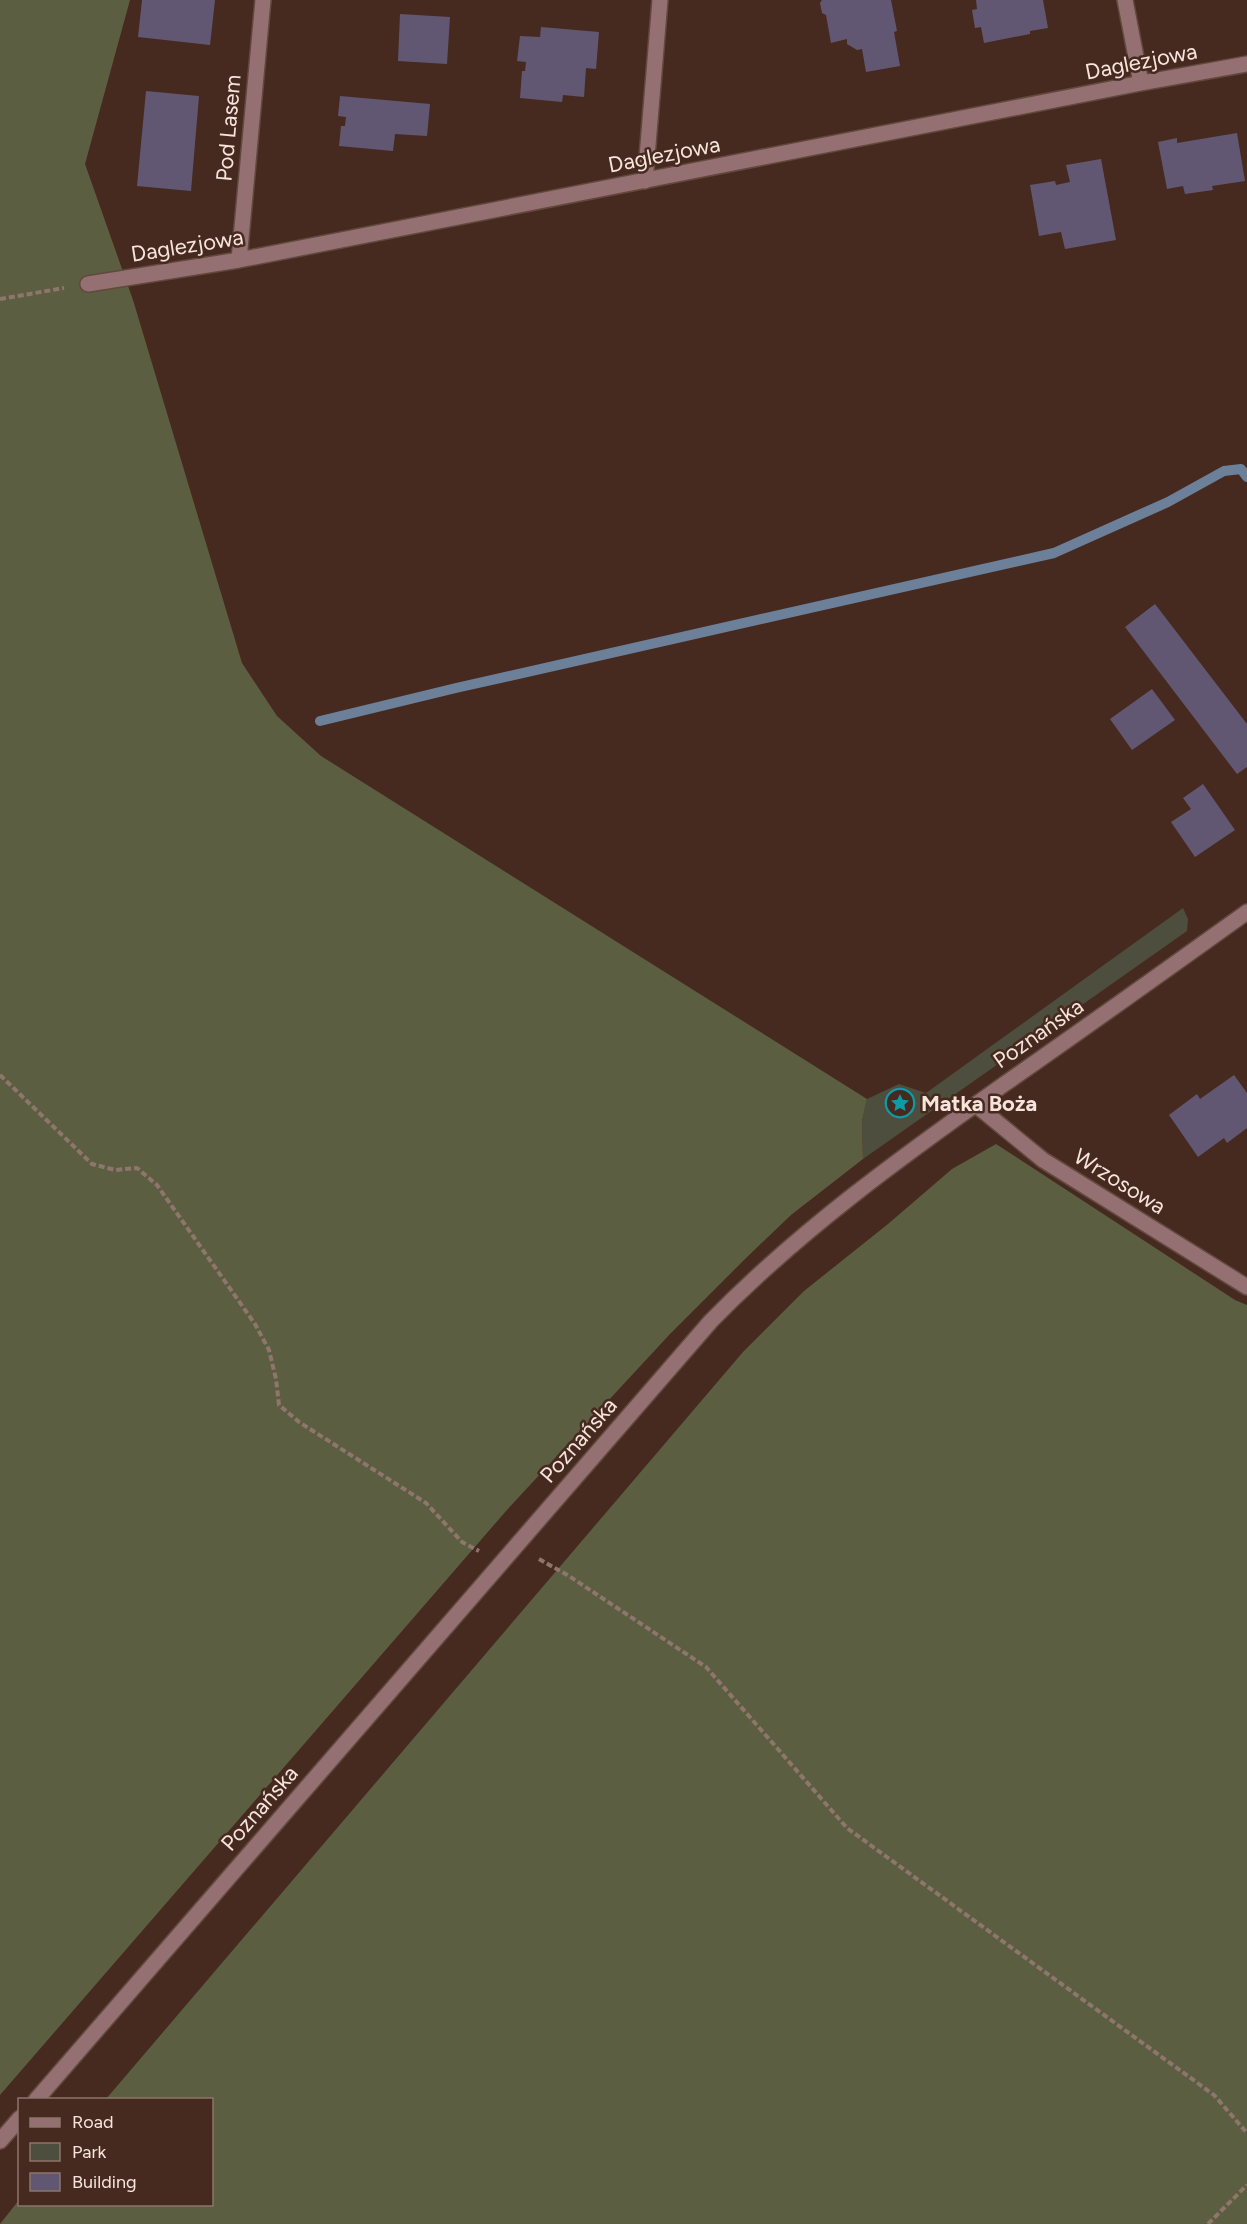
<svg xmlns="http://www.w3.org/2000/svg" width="1247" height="2224" font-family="Figtree,sans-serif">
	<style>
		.green { fill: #4d4e3d }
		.forest { fill: #5c5e41 }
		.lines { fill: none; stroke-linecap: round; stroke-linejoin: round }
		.stream { stroke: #6d809a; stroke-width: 10 }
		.building { fill: #625772 }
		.minor-casing { stroke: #62483d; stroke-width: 18 }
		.path { stroke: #8f766d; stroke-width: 4; stroke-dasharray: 6 3; stroke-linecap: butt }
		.minor { stroke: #957072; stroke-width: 15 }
		.labels { text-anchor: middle; stroke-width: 5; stroke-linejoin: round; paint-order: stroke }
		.street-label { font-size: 22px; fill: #f7e4dd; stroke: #462a1f }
		.poi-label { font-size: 22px; font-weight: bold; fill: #f7e4dd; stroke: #462a1f; text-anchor: start }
	</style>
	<rect width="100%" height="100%" fill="#462a1f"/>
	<path class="green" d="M1183,908L1188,919L1187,931L863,1159L862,1121L867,1099L899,1084L926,1093Z"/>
	<path class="forest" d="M0,0H130L85,164L133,300L242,663L277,716L321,756L867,1099L862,1121L863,1159L791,1215L746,1258L670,1334L506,1511L0,2095Z
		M996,1144L1235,1300L1247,1305V2224H0L19,2200L20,2204H212V2100L106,2099L743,1352L804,1291L888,1224L952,1169Z"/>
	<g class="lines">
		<path class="stream" d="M320,721L456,688L1054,553L1168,502L1224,471L1241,469L1247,477"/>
	</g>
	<path class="building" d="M142,0H215L210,45L138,37Z
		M822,0H891L897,31L894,32L900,66L866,72L862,49L857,50L847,44V39L831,43L826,15L822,13L820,3Z
		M976,0H1043L1048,28L1030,31V34L984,43L981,27L975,28L972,10L977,9Z
		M400,14L450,17L447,64L398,61Z
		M541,27L599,32L596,69L586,68L584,97L563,95L562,102L520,98L522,71H525L526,62L517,61L520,36L540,37Z
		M146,91L199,96L191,191L137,186Z
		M340,96L430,104L427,136L395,134L393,151L339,146L341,126H345L346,117L338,116Z
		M1237,133L1245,181L1212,186L1213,190L1185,194L1183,186L1167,189L1158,142L1177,138V143Z
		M1101,159L1116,240L1065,249L1061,232L1039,236L1030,185L1055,181L1056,185L1070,182L1066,165Z
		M1155,604L1247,724V767L1237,774L1125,627Z
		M1152,689L1175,720L1132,750L1110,719Z
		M1203,784L1235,830L1195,857L1171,822L1191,809L1183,798Z
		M1234,1075L1247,1093V1128L1227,1143L1224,1138L1198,1157L1169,1115L1197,1094L1200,1099Z"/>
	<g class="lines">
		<g class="minor-casing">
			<path id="minor" d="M1125,0L1141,83
				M645,181L660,0
				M239,260L263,0
				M88,284L239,260L1141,83L1247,64
				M976,1105L1043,1160L1247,1287
				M36,2100L711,1321C799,1231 900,1158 1003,1085C1085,1028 1166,970 1247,912
				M0,2141L20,2118"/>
		</g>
		<path class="path" d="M0,299L64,288
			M0,1075L92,1164L115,1170L137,1168L157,1185L255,1324L269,1350L276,1379L279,1405L299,1422L426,1503L462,1542L479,1551
			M539,1559L569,1576L706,1667L847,1828L1214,2095L1247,2133
			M1208,2224L1247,2185"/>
		<use href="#minor" class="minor"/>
	</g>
	<defs>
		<g id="sight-ring" transform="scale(1.5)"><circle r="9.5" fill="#462a1f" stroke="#0f9aa8" stroke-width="1.5"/><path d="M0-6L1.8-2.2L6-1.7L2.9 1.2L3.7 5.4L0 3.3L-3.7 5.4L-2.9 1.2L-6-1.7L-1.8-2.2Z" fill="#0f9aa8"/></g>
	</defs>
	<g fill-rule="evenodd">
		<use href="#sight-ring" x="900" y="1103"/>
	</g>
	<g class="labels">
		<g class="street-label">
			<text transform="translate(1141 61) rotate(-11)" y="8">Daglezjowa</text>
			<text transform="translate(228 128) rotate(-85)" y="8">Pod Lasem</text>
			<text transform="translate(664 154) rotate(-11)" y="8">Daglezjowa</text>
			<text transform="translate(187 245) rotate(-9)" y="8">Daglezjowa</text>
			<text transform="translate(1038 1033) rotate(-35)" y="8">Poznańska</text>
			<text transform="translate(1120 1181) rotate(32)" y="8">Wrzosowa</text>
			<text transform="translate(578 1440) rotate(-49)" y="8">Poznańska</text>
			<text transform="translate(259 1808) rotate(-49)" y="8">Poznańska</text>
		</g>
		<g class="poi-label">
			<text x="921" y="1111">Matka Boża</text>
		</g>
	</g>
	<rect x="18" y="2098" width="195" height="108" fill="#462a1f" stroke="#8d746b" stroke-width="1.5"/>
	<rect x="30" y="2118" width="30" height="9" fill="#957072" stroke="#8d746b" stroke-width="1.5"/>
	<text x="72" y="2128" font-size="18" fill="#f7e4dd">Road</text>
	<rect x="30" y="2143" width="30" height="18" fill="#4d4e3d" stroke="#8d746b" stroke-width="1.5"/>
	<text x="72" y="2158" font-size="18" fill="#f7e4dd">Park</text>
	<rect x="30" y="2173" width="30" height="18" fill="#625772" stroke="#8d746b" stroke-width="1.5"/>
	<text x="72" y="2188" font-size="18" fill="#f7e4dd">Building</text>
</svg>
